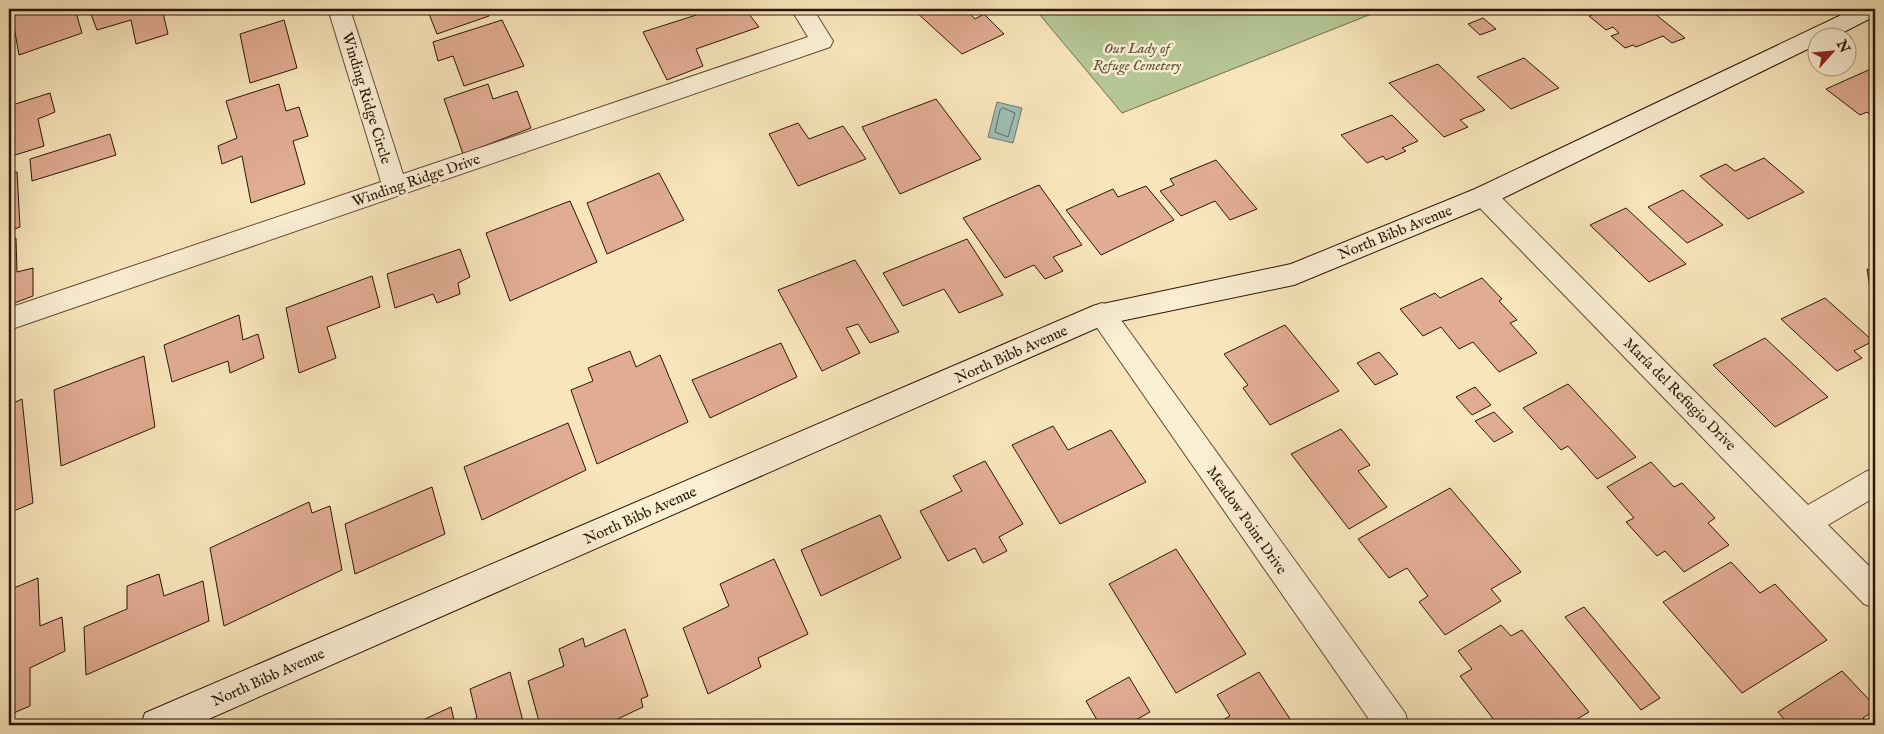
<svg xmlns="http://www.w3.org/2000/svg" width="1884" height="734" font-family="'IM FELL English',serif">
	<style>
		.green { fill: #b6c696; stroke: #706e4e }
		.water { fill: #9ebeb6; stroke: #707a70 }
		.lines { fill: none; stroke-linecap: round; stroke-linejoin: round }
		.shore { stroke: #646a5e; stroke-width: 1 }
		.building { fill: #e1ac94; stroke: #2b1506 }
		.minor-casing { stroke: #5e4933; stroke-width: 2 }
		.secondary-casing { stroke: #2b1506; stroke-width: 2 }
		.minor { fill: #faeed3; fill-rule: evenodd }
		.secondary { fill: #faeed3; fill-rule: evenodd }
		.labels { text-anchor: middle; stroke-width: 5; stroke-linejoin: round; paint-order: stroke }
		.park-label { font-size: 15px; font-style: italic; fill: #5c5338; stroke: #faeed3 }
		.street-label { font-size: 15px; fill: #2b1506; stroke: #faeed3 }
	</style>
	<rect width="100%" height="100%" fill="#f8e5bb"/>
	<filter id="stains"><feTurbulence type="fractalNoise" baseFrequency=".004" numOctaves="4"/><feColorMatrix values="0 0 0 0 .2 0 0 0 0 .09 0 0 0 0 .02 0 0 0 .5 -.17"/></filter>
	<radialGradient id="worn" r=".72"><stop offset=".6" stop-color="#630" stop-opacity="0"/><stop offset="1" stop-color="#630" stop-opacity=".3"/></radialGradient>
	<path class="green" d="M1035,9H1384L1122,113Z"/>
	<path class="water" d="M997,102L1022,108L1013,143L988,137Z"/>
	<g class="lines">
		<path class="shore" d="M1003,108L1015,113L1008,137L995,132L1000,110Z"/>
	</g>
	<path class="building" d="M11,9H32L33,10L75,9L82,33L19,55Z
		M89,9H162L168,34L136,44L131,20L97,30Z
		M177,9H198L179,15Z
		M427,9H486L489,16L437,34Z
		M715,9H745L759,27L696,49L703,66L667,80L643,32Z
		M920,9H965L975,19L984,14L1004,34L962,54L915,11Z
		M1591,9H1631L1634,12L1649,9L1685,38L1672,43L1663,36L1636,47L1633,45L1625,48L1611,36L1619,33L1613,27L1606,30L1589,16L1596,13Z
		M1483,18L1496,29L1480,35L1468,24Z
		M284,20L297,68L250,83L240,34Z
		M502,20L524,66L464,86L453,56L438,61L433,42Z
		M1524,58L1559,88L1511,109L1477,77Z
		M1438,64L1485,110L1460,120L1468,127L1444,137L1389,83Z
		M1873,68L1875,70V118L1867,112L1860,115L1826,89Z
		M279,84L286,111L299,107L308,136L293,141L305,184L251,203L242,156L222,164L218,146L237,138L226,101Z
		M488,84L493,99L517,91L531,128L463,154L444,99Z
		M50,93L55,112L38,119L44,146L9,157V106Z
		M936,99L981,159L900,194L862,127Z
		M1392,115L1418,141L1402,148L1406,151L1386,160L1383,156L1367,163L1341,135Z
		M798,123L809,139L843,126L866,159L798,186L769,134Z
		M110,134L116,155L32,181L30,159Z
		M1764,158L1804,192L1748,219L1700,176L1726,164L1735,171Z
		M1216,160L1257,209L1230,220L1215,201L1181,216L1160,191L1174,185L1170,179Z
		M17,172L20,227L9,231V174Z
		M659,173L684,220L607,254L587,203Z
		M1039,185L1082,245L1053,257L1063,271L1045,279L1034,265L1005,278L963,218Z
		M1146,186L1174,220L1101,255L1066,210L1113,189L1118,197Z
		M1683,190L1723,225L1687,243L1648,207Z
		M570,201L597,262L510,301L486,233Z
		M1626,208L1686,264L1649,282L1590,225Z
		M16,238L17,272L33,268V296L9,305V240Z
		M967,239L1003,295L959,313L944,289L903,306L883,273Z
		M460,249L470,277L458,283L460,294L437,303L433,294L395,308L387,274Z
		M855,260L899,332L870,343L858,324L846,328L860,353L822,371L778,290Z
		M1867,269L1875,271V318Z
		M372,276L380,307L327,327L336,358L299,373L286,308Z
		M1482,278L1502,299L1499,301L1517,320L1510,323L1537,353L1499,372L1473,342L1459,349L1441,327L1423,336L1400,309L1435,293L1440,298Z
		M1825,298L1873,341L1854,351L1862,358L1837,371L1781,319Z
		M239,315L243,340L258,334L264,358L230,373L228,361L172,382L164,345Z
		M1285,325L1339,391L1270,425L1243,388L1248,385L1224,354Z
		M1765,338L1828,397L1775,427L1713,365Z
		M781,343L797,377L710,418L692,380Z
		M630,351L636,367L660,355L688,422L597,464L571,390L593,381L588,368Z
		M1379,352L1398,374L1375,385L1357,363Z
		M144,356L155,427L61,466L54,390Z
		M1568,384L1636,457L1597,479L1568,446L1561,450L1523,408Z
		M1475,387L1491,405L1472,415L1456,397Z
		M22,399L33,503L9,513V405Z
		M1494,412L1513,432L1494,442L1475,421Z
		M568,423L586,470L482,520L464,467Z
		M1053,426L1068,450L1111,430L1146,482L1060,524L1012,445Z
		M1341,429L1370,465L1358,471L1387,507L1349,529L1291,454Z
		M985,461L1023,524L999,537L1007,551L983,563L975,548L948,561L920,511L962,491L953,476Z
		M1651,462L1674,487L1682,483L1715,518L1708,523L1729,545L1684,572L1665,551L1657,556L1626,522L1634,518L1607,487Z
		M432,487L445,534L355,574L345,524Z
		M1450,488L1521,572L1491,589L1501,601L1445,635L1419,602L1428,596L1407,568L1389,578L1358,539Z
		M309,502L312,513L330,506L342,570L224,626L210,548Z
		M880,515L901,558L821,596L801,550Z
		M1176,549L1246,654L1176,693L1109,584Z
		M774,559L808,634L758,658L761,667L708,694L683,628L729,606L720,584Z
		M1731,562L1760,593L1775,584L1827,640L1742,693L1663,602Z
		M159,574L164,596L203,581L209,621L86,675L84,627L127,609V586Z
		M38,578L40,626L62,617L65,651L30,668V706L9,715V590Z
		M1584,607L1660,698L1641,710L1565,617Z
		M1501,625L1511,636L1522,630L1589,712L1567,725H1498L1460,676L1472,669L1458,651Z
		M625,629L648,696L641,699L643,707L605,725H540L528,681L564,666L559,649L583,638L585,647Z
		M1842,671L1875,706V710L1863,718L1869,725H1789L1778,712Z
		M510,672L524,725H460L477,718L470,689Z
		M1259,672L1294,725H1214L1230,716L1217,695Z
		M1129,677L1150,712L1127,725H1100L1086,701Z
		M451,707L455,725H412Z"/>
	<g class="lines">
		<g class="minor-casing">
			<path id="minor" d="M328,9H350L403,174L808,37L791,9H813L833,41L830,47L9,330V308L381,182Z
				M1484,186L1493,189L1808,505L1865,472L1875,468V497L1828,525L1875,572V608L1864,604L1475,203L1472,196L1475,189Z
				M1102,303L1111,306L1405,713L1409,725H1373L1093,322L1089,314L1093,306Z"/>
		</g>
		<g class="secondary-casing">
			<path id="secondary" d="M1854,9H1875V16L1832,38H1816V45L1493,203L1294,285L1106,324L195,725H141L145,713L1093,306L1291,264L1475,189Z"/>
		</g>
		<use href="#minor" class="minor"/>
		<use href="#secondary" class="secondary"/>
	</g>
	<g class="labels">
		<g class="park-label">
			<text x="1137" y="53">Our Lady of<tspan x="1137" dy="17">Refuge Cemetery</tspan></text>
		</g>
		<g class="street-label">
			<text transform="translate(367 98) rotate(73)" y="5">Winding Ridge Circle</text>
			<text transform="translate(416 180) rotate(-19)" y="5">Winding Ridge Drive</text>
			<text transform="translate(1395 232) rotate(-22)" y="5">North Bibb Avenue</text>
			<text transform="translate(1011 354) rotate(-24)" y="5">North Bibb Avenue</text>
			<text transform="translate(1680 394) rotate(45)" y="5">María del Refugio Drive</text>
			<text transform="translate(640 515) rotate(-24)" y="5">North Bibb Avenue</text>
			<text transform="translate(1247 520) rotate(55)" y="5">Meadow Point Drive</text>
			<text transform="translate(268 677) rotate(-24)" y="5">North Bibb Avenue</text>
		</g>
	</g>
	<rect width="1884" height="734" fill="none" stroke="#f8e5bb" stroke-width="30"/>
	<rect x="10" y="10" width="1864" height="714" fill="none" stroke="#2b1506" stroke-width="2.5"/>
	<rect x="15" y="15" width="1854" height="704" fill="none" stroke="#2b1506"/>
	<g transform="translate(1832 52) rotate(63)"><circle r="24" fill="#faeed3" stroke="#a79781"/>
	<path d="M0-4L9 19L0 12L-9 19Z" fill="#8f2418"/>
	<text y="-8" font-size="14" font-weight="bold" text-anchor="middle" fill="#2b1506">N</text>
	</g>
	<rect width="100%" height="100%" filter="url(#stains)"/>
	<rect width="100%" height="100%" fill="url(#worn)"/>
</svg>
